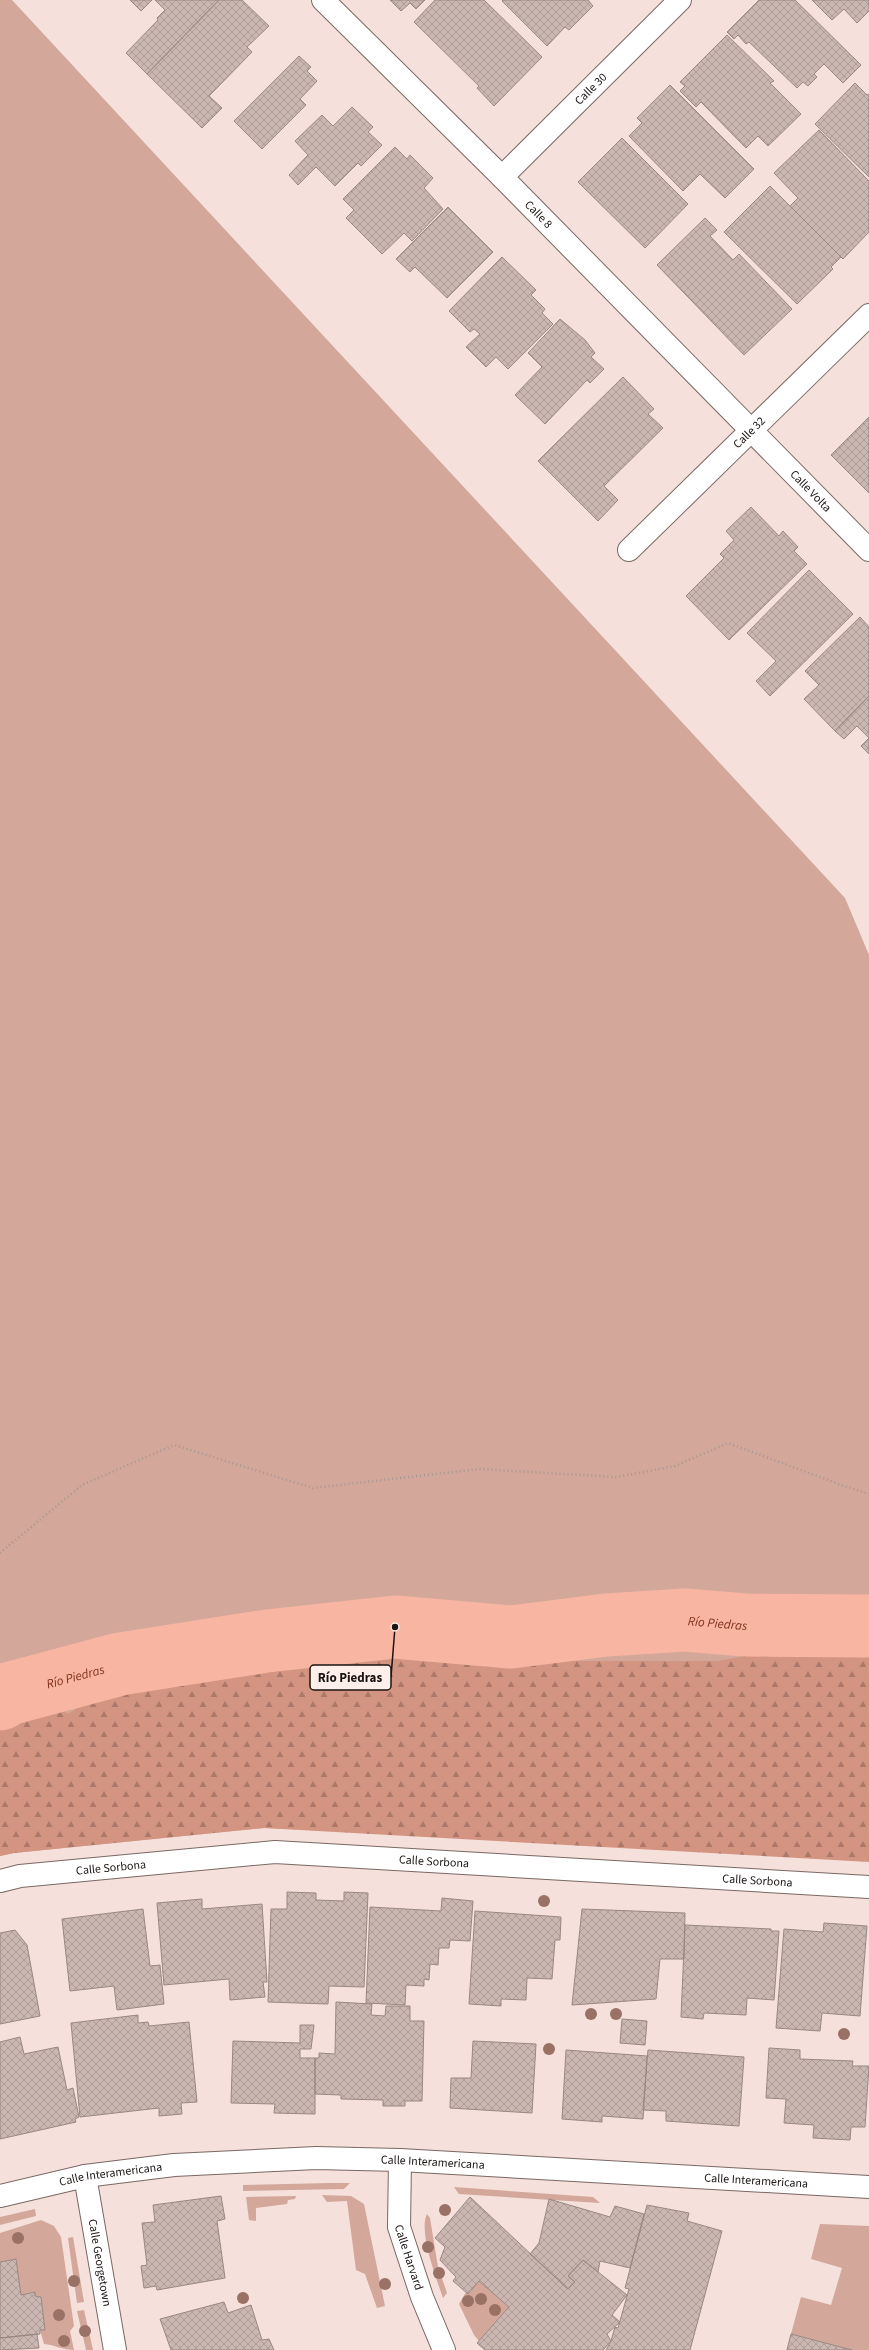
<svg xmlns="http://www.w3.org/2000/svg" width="869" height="2350" font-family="'Source Sans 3',sans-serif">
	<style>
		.green { fill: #d3a79a }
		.forest { fill: url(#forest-firs) }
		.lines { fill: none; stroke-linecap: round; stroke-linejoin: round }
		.river { stroke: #f8b5a2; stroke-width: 63 }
		.building { fill: url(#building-cross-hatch); stroke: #998782 }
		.street-casing { stroke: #7a6863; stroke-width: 24 }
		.path { stroke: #a69793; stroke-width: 2.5; stroke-dasharray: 1 3; stroke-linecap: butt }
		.street { stroke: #fff; stroke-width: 22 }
		.tree { fill: #9a7165 }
		.labels { text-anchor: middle; stroke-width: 3.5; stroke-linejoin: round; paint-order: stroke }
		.street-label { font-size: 12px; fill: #1b1513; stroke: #ffefea }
		.water-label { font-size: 13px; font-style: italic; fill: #7f321c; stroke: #ffefea }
		.leader { fill: none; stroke: #1b1513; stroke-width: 1.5 }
		.callout-dot { fill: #1b1513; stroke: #ffefea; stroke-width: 1.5 }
		.callout { fill: #ffefea; stroke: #1b1513; stroke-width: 1.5 }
		.callout-label { font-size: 13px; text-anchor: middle; font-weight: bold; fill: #1b1513 }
	</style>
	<defs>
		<pattern id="forest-firs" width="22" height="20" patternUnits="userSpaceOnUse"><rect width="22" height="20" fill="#d49482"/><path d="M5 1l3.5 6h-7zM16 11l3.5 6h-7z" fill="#ab7869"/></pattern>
		<pattern id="building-cross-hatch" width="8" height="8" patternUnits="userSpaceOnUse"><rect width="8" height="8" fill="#cbb7b2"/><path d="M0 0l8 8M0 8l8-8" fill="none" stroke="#ae9c98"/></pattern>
	</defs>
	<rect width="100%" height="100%" fill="#f5e0db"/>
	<path class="green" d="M0,0H12L845,898L869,955V1854L264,1828L14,1853L0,1856Z
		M330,2183H350L344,2189L243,2191V2185Z
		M454,2187L593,2197L600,2203L459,2194Z
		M322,2195L351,2196L364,2204L385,2306L377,2308L365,2274L356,2270L347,2201L327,2202Z
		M296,2196L295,2199L288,2200L287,2204L256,2208V2221L249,2220L246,2197Z
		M35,2209L36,2216L0,2225V2217Z
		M427,2214L430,2218L438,2267L447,2293L443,2298C437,2280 418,2232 427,2214Z
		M41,2220L54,2226L61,2237L74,2326L70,2331L74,2350C63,2350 55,2345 44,2344L40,2330H45L41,2297L35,2296L34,2292L21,2295L16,2259L0,2262V2233Z
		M820,2224L869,2226V2350H852L791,2334L801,2297L831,2305L842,2268L811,2259Z
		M73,2237L84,2302L77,2303L68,2238Z
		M479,2281L509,2307L479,2341L474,2335L459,2304L466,2292L468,2294Z
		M84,2310L93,2350H86L77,2311Z"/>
	<path class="forest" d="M869,1634V1862L264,1828L14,1853L0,1856V1685L29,1703L53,1700L68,1714L110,1687L181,1670L231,1664L262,1666L298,1661L337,1668L415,1644L483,1646L536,1661H717Z"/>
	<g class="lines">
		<path class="river" id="s1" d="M0,1699L8,1694L120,1664L267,1641L395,1627L511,1637L606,1625L685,1620L745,1625L869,1626"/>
	</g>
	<path class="building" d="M130,0H152L141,11Z
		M155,0H219L147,74L126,53L158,20L157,18L165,10Z
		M219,0H242L269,26L247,47L252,52L209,96L222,108L202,128L147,74Z
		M390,0H425L416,9L410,3L401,11Z
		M435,0H484L542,57L494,106L477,88L479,86L414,22Z
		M503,0H588L593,6L569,30L565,27L547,46L502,1Z
		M759,0H795L861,65L843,83L824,64L814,74L817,77L808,86L803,82L797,88L749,42L746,44L738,35L734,39L727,32Z
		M812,0H869V11L857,23L844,9L832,20Z
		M727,35L774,81L770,83L801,114L768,146L758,136L746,148L701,102L696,107L680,91L685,86L680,82Z
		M299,56L311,67L307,71L317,81L300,99L306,105L262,149L234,121Z
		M855,83L867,95L869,94V177L815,124Z
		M670,85L754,169L725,198L700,174L683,191L629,136L642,123L637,118Z
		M352,107L373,127L368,132L382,145L361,166L358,163L335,186L316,167L298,185L289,175L308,155L295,141L322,115L333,126Z
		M819,130L869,181V232L843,259L790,206L798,198L774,173Z
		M622,138L688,204L645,248L578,182Z
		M395,147L407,159L410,155L433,178L424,188L443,209L412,241L404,233L382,254L346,218L354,210L343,199Z
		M770,186L841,257L831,267L833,269L797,304L724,232Z
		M448,207L493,252L447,298L415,267L410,272L396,259Z
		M705,218L717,230L710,236L733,260L739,254L792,309L744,355L657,265Z
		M502,257L536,290L531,295L545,309L542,313L553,324L508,369L496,357L486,367L466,347L480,334L474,329L470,332L449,311Z
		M560,319L585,340L595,353L591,357L604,369L590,383L587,380L545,424L515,395L542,367L528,353Z
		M623,377L654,409L648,414L663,428L604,486L618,500L598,521L538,461Z
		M869,417V493L831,455Z
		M751,507L779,536L783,531L798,547L794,551L807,564L729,640L686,596L724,558L720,554L734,540L726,531Z
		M809,570L853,614L770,696L756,681L776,661L747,633Z
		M860,617L869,627V696L835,731L804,699L819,685L805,671Z
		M869,696V754L861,746L869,738L857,726L844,739L835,731Z
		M287,1892L316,1893V1900L344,1901V1892L368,1893L364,1987L329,1986L328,2004L268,2002L271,1909H287Z
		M442,1898L473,1901L470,1941L450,1940L449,1948H439L438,1965L430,1964L429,1980L424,1979V1986L406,1985L405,2005L366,2003L370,1907L441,1911Z
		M202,1899V1909L262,1904L267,1982H263L265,1997L230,2000L229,1979L164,1985L157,1903Z
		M143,1909L150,1966L160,1965L164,2004L117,2010L114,1986L70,1991L62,1919Z
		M582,1909L685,1913L684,1959H660L656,1999L572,2005Z
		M475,1911L561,1917L560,1940H555L552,1979L527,1978L526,2000L501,1999V2006L469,2004Z
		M824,1923L867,1926L860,2016L822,2013L820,2031L776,2028L784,1929L823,1932Z
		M685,1925L771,1929V1931H779L774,2000L747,1998L746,2015L704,2013L703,2019L681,2017Z
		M15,1930L27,1945L40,2016L0,2024V1933Z
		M336,2002L372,2004L371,2015L385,2016L386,2006H410V2021H424L422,2101H405V2106H383V2100L341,2099V2095L315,2094V2058H319V2053L335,2054Z
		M138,2015V2023L148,2022L149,2026L189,2022L197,2102L181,2103L182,2114L159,2116V2108L80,2117L71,2023Z
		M622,2019L647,2021L645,2045L620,2043Z
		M300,2025H314L311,2049H300V2058H315V2114L274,2113L275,2104L231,2103L233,2041L300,2043Z
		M20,2037L24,2054L58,2047L67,2090L73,2088L79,2117L75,2119L76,2122L0,2139V2042Z
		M473,2041L536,2044L532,2113L450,2108L451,2078H471Z
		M769,2048L800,2050V2059L853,2061L852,2066H869L865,2127H851L850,2140L813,2138L814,2125L784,2123L786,2099L766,2098Z
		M566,2050L647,2056L643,2119L602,2116V2122L562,2119Z
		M648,2050L744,2057L739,2126L666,2121V2111L643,2110Z
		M221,2196L225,2219L217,2221L225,2278L157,2290L156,2286L144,2288L141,2266L147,2265L142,2223L155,2222L153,2205Z
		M470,2197L568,2289L575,2282L568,2276L583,2260L627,2295L612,2315L620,2322L607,2334L611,2341L603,2350H485L477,2343L509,2307L479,2281L468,2294L453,2281L456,2277L440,2260L445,2247L435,2238Z
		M549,2199L610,2217L615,2206L644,2214L630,2268L600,2261L598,2272L583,2260L568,2276L575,2282L568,2289L530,2254L539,2243Z
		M647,2205L689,2213L687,2221L722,2231L690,2350H606L611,2341L615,2327L618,2328L629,2289L625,2288Z
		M16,2259L21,2295L35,2292V2296L41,2297L45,2330H40V2334L0,2338V2262Z
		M224,2302L228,2313L251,2305L262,2340L269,2339L274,2350H171L160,2319Z
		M37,2334L39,2348L0,2350V2338Z
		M791,2334L852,2350H787Z"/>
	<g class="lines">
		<g class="street-casing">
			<g id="street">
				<path id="s2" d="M323,0L502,177L869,550"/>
				<path id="s3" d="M502,177L680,0"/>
				<path id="s4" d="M629,550L869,315"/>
				<path id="s5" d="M0,1881L20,1876L275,1852L869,1887"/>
				<path id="s6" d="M400,2160L399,2227L422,2297L444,2350"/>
				<path id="s7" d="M85,2176L115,2350"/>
				<path id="s8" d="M0,2196L85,2176L174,2165L316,2158L400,2160L869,2187"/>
			</g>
		</g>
		<path class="path" d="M0,1553L82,1485L174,1445L313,1488L479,1469L617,1477L675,1466L728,1443L844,1486L869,1494"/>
		<use href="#street" class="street"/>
	</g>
	<g class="tree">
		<circle cx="544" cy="1901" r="6"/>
		<circle cx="591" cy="2014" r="6"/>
		<circle cx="616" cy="2014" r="6"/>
		<circle cx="844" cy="2034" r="6"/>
		<circle cx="549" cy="2049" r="6"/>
		<circle cx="445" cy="2210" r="6"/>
		<circle cx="18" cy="2238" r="6"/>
		<circle cx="428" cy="2247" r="6"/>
		<circle cx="439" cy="2273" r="6"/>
		<circle cx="74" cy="2281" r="6"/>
		<circle cx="385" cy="2284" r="6"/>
		<circle cx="243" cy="2298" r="6"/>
		<circle cx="481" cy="2299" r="6"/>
		<circle cx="468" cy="2301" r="6"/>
		<circle cx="495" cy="2310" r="6"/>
		<circle cx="59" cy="2315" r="6"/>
		<circle cx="85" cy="2331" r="6"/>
		<circle cx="64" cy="2341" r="6"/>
	</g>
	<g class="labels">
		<g class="street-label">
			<text dy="4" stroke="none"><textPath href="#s3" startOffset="125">Calle 30</textPath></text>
			<text dy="4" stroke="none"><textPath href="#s2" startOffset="304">Calle 8</textPath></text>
			<text dy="4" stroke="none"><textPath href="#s4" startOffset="168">Calle 32</textPath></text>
			<text dy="4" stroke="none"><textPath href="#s2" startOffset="692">Calle Volta</textPath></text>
			<text dy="4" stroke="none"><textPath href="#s5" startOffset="436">Calle Sorbona</textPath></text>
			<text dy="4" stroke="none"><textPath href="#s5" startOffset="112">Calle Sorbona</textPath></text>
			<text dy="4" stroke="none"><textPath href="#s5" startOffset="760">Calle Sorbona</textPath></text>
			<text dy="4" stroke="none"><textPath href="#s8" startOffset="436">Calle Interamericana</textPath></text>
			<text dy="4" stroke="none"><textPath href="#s8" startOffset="113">Calle Interamericana</textPath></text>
			<text dy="4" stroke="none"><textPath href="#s8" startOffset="760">Calle Interamericana</textPath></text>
			<text dy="4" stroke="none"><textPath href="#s6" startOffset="99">Calle Harvard</textPath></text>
			<text dy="4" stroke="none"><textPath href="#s7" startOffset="88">Calle Georgetown</textPath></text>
		</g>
		<g class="water-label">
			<text dy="5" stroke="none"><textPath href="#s1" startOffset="727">Río Piedras</textPath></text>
			<text dy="5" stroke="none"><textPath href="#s1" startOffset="79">Río Piedras</textPath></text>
		</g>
	</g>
	<path class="leader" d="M395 1627L391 1677"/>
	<circle class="callout-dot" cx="395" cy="1627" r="4"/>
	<rect class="callout" x="310" y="1665" width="81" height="25" rx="4"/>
	<g class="callout-label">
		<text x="350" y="1682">Río Piedras</text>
	</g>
</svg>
